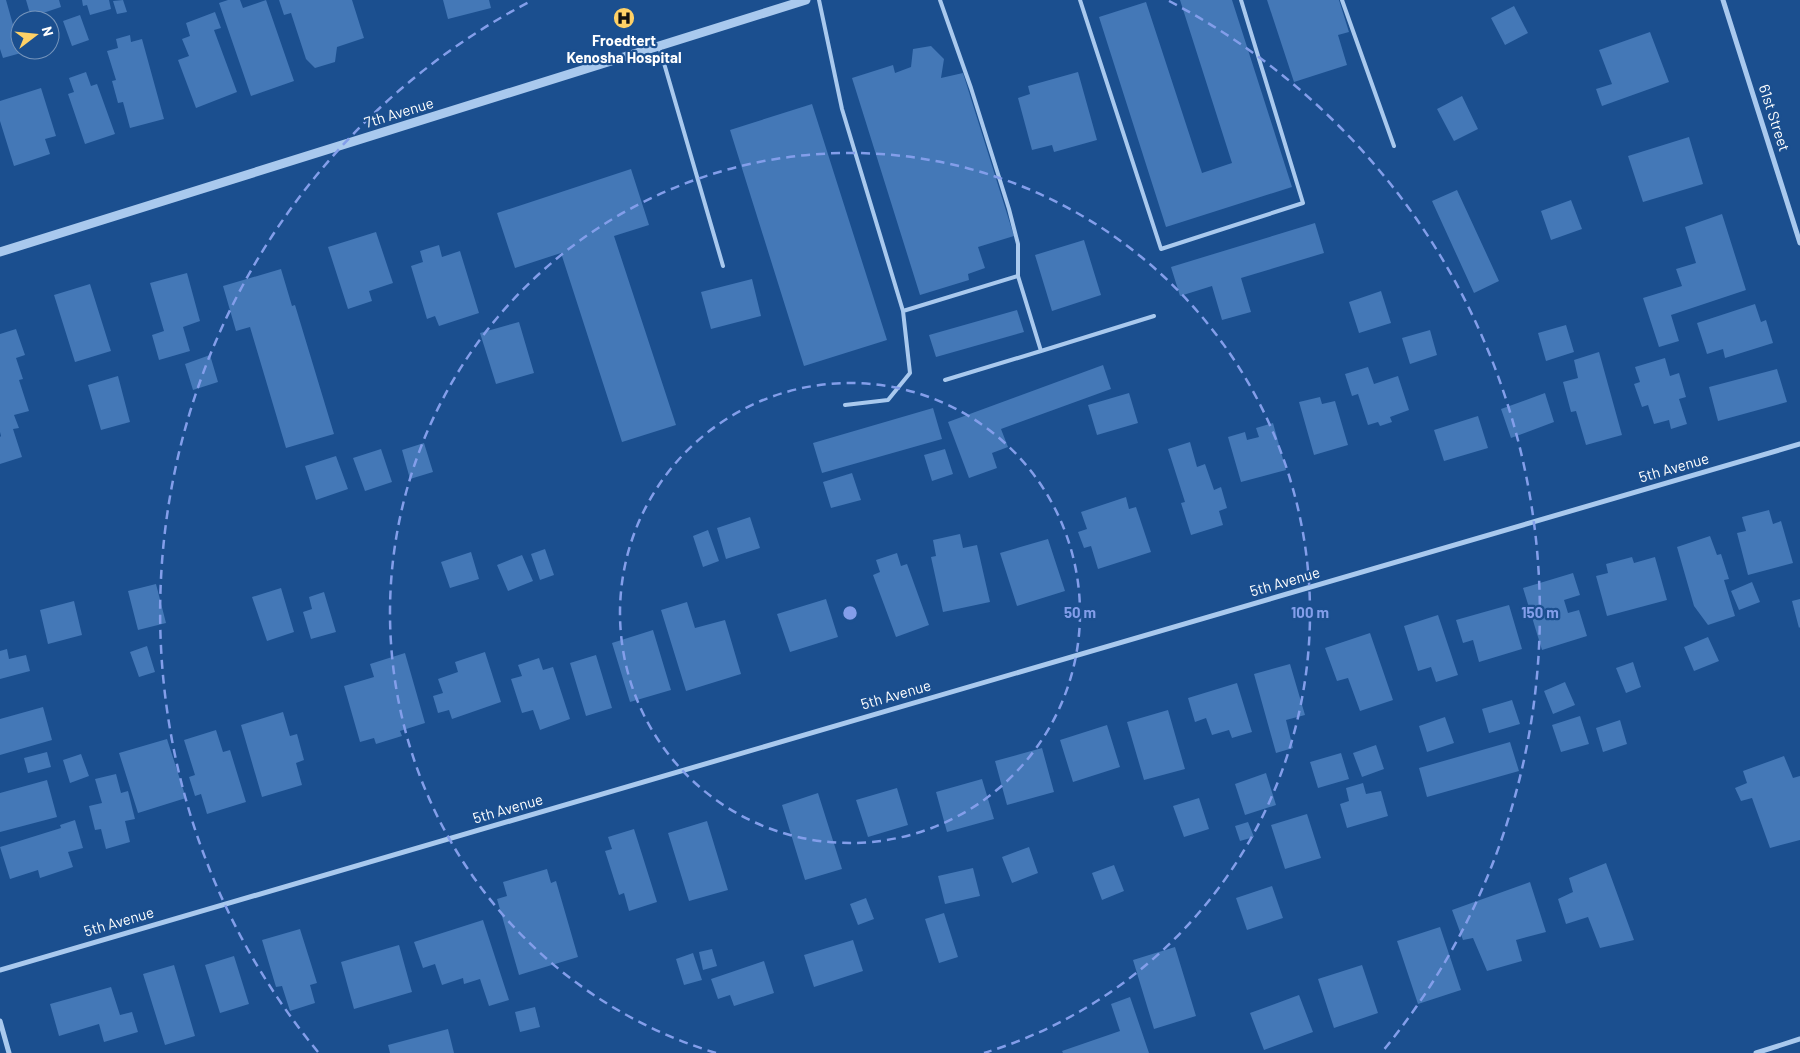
<svg xmlns="http://www.w3.org/2000/svg" width="1800" height="1053" font-family="Barlow,sans-serif">
	<style>
		.building { fill: #4478b7 }
		.lines { fill: none; stroke-linecap: round; stroke-linejoin: round }
		.service { stroke: #a9c9ee; stroke-width: 4 }
		.minor { stroke: #a9c9ee; stroke-width: 5 }
		.tertiary { stroke: #a9c9ee; stroke-width: 9 }
		.ring { fill: none; stroke: #839eea; stroke-width: 2.5; stroke-dasharray: 9 6 }
		.labels { text-anchor: middle; stroke-width: 4.5; stroke-linejoin: round; paint-order: stroke }
		.poi-label { font-size: 15px; font-weight: bold; fill: #fff; stroke: #1b4f8f }
		.street-label { font-size: 15px; fill: #fff; stroke: #1b4f8f }
		.centre { fill: #839eea; stroke: #1b4f8f; stroke-width: 2.5 }
		.ring-label { font-size: 15px; text-anchor: middle; font-weight: bold; fill: #839eea; stroke: #1b4f8f; stroke-width: 4.5; stroke-linejoin: round; paint-order: stroke }
	</style>
	<rect width="100%" height="100%" fill="#1b4f8f"/>
	<path class="building" d="M0,0H6L21,53L3,58L0,49Z
		M26,0H59L61,7L31,17Z
		M82,0H109L111,9L90,15L87,5L83,6Z
		M123,0L127,12L117,14L113,1Z
		M228,0H240L243,8L266,0L294,81L251,96L219,3Z
		M279,0H352L364,38L337,47L335,62L315,68L306,59L291,13L284,15Z
		M443,0H489L491,8L448,19Z
		M1180,0H1232L1292,187L1166,227L1099,17L1146,2L1202,173L1232,163Z
		M1267,0H1339L1349,32L1338,35L1347,65L1294,82Z
		M1514,6L1528,33L1505,45L1491,18Z
		M215,12L221,28L214,30L237,92L196,108L178,60L189,56L182,39L190,36L186,23Z
		M80,15L89,40L72,46L63,21Z
		M1650,32L1669,82L1602,106L1596,89L1612,84L1599,50Z
		M130,35L131,42L142,39L164,119L130,128L123,102L118,103L112,81L116,80L107,51L118,48L116,39Z
		M931,46L944,59L941,78L963,73L1014,236L978,247L985,268L968,274L969,280L920,295L852,78L893,65L895,73L911,67L913,49Z
		M86,72L91,86L97,84L115,134L85,144L68,94L74,92L69,78Z
		M1078,72L1097,140L1054,152L1052,145L1032,150L1018,98L1030,94L1028,86Z
		M41,88L56,136L45,139L50,154L14,166L0,121V101Z
		M1462,96L1478,129L1454,141L1437,109Z
		M812,104L887,340L804,366L730,130Z
		M1689,137L1703,184L1643,202L1628,156Z
		M631,169L649,225L614,236L676,425L622,442L561,253L515,268L497,213Z
		M1457,190L1499,281L1474,293L1432,201Z
		M1571,200L1582,229L1551,240L1541,211Z
		M1722,214L1746,290L1671,315L1679,341L1659,347L1643,298L1682,286L1676,269L1696,263L1685,227Z
		M1315,223L1324,253L1241,278L1251,312L1222,320L1212,286L1180,296L1171,267Z
		M376,232L393,283L369,291L372,301L348,309L328,247Z
		M1084,240L1101,295L1052,311L1035,255Z
		M439,245L442,257L460,251L479,313L439,326L435,316L427,319L411,266L423,262L420,251Z
		M281,269L292,306L295,305L334,434L286,448L250,327L236,331L223,286Z
		M187,273L200,321L183,327L190,351L159,360L152,335L164,331L150,283Z
		M752,279L761,316L711,329L701,292Z
		M90,284L111,351L75,362L54,295Z
		M1381,291L1391,323L1359,333L1349,302Z
		M1755,304L1761,322L1766,320L1773,343L1725,358L1723,349L1707,354L1697,323Z
		M1017,310L1024,332L936,357L929,335Z
		M519,322L534,373L496,384L480,333Z
		M1566,325L1574,352L1546,361L1538,333Z
		M16,329L25,355L16,358L23,379L19,380L29,411L14,415L19,428L13,429L22,457L0,464V437L1,436L0,432V334Z
		M1430,330L1437,355L1410,364L1402,338Z
		M1599,352L1622,435L1586,445L1576,411L1571,412L1563,382L1578,378L1574,360Z
		M210,355L218,382L193,390L185,364Z
		M1665,358L1670,376L1679,373L1686,397L1679,399L1687,424L1671,429L1669,420L1654,424L1648,405L1642,407L1634,384L1640,382L1635,367Z
		M1103,365L1111,389L1001,429L1008,447L992,453L997,468L969,478L948,422Z
		M1368,367L1374,384L1398,376L1409,410L1390,417L1392,422L1380,426L1378,422L1368,425L1358,394L1352,396L1345,374Z
		M1777,369L1787,402L1718,421L1709,387Z
		M118,376L130,422L101,430L88,385Z
		M1129,393L1138,423L1097,435L1088,405Z
		M1545,393L1554,422L1511,438L1501,409Z
		M1320,397L1322,404L1335,401L1348,445L1314,455L1299,402Z
		M933,408L942,439L822,473L813,443Z
		M1478,416L1488,448L1444,461L1434,430Z
		M1273,423L1286,470L1241,482L1228,437L1245,432L1247,440L1259,437L1256,428Z
		M1190,442L1197,467L1205,464L1214,490L1221,487L1227,508L1219,511L1223,525L1191,535L1181,503L1185,502L1168,449Z
		M424,443L433,472L410,479L402,450Z
		M381,449L392,482L365,491L353,458Z
		M945,449L953,474L932,481L924,455Z
		M336,456L348,489L316,500L305,466Z
		M852,473L861,500L831,508L823,482Z
		M1126,497L1129,509L1136,507L1151,552L1098,569L1091,546L1084,548L1078,532L1087,529L1081,512Z
		M1769,510L1773,524L1781,521L1793,563L1748,575L1737,533L1746,531L1742,517Z
		M750,517L760,548L726,559L717,528Z
		M708,530L719,561L703,567L693,536Z
		M960,534L963,548L977,545L990,602L943,612L931,557L936,556L933,540Z
		M1710,536L1717,555L1721,554L1729,579L1724,580L1735,616L1708,625L1694,606L1677,547Z
		M1048,539L1065,591L1017,606L1000,553Z
		M545,549L554,575L540,580L531,554Z
		M471,552L479,579L450,588L441,562Z
		M897,553L901,566L907,564L929,625L896,637L873,575L880,572L876,560Z
		M522,555L533,581L508,591L497,565Z
		M1632,557L1634,563L1655,557L1667,600L1607,616L1596,576L1608,573L1606,564Z
		M1573,573L1580,595L1564,600L1568,613L1579,610L1587,636L1542,650L1523,588Z
		M1752,582L1760,602L1739,610L1731,591Z
		M156,584L166,623L138,630L128,591Z
		M281,588L294,632L267,641L252,597Z
		M324,592L336,632L311,639L303,612L312,609L309,597Z
		M826,599L838,637L790,652L777,614Z
		M1800,599V627L1799,628L1792,601Z
		M74,601L82,635L48,644L40,610Z
		M687,602L695,628L725,620L741,674L686,691L661,610Z
		M1509,605L1522,649L1479,662L1473,640L1463,643L1456,620Z
		M1438,615L1458,675L1436,682L1431,667L1418,671L1404,626Z
		M653,630L671,690L630,702L612,643Z
		M1370,633L1393,700L1360,711L1348,678L1337,681L1325,648Z
		M1708,637L1719,661L1694,671L1684,647Z
		M147,646L155,672L139,677L130,652Z
		M7,649L9,659L26,655L30,671L0,679V651Z
		M485,652L501,702L452,719L449,710L438,713L433,696L443,693L438,679L458,672L455,662Z
		M405,653L425,723L400,731L402,736L376,744L374,738L360,742L344,686L374,677L370,664Z
		M596,655L612,708L586,716L570,663Z
		M539,658L543,670L553,667L570,719L540,730L533,710L522,713L511,679L522,676L518,665Z
		M1633,662L1641,687L1626,693L1616,668Z
		M1290,664L1305,715L1286,720L1293,748L1276,753L1254,674Z
		M1565,682L1575,705L1553,714L1544,691Z
		M1237,683L1252,732L1232,738L1229,730L1212,735L1206,718L1195,722L1188,698Z
		M1512,700L1520,724L1489,733L1482,709Z
		M43,707L52,740L0,755V719Z
		M1168,710L1185,769L1144,780L1127,722Z
		M283,712L290,736L297,734L304,760L296,763L302,785L262,797L241,725Z
		M1580,716L1589,744L1561,752L1552,725Z
		M1445,717L1454,743L1427,752L1419,726Z
		M1620,720L1627,744L1603,752L1596,728Z
		M1107,725L1120,767L1073,782L1060,740Z
		M216,730L223,752L230,750L246,802L207,814L201,794L195,796L189,777L195,775L184,740Z
		M167,739L186,798L138,813L119,753Z
		M1510,742L1519,771L1427,797L1419,768Z
		M1376,745L1384,769L1362,777L1353,753Z
		M1042,748L1054,792L1007,805L995,761Z
		M47,752L51,767L28,773L24,758Z
		M1341,753L1349,779L1318,788L1310,762Z
		M81,754L89,776L70,783L63,760Z
		M1784,756L1793,778L1800,776V840L1770,848L1752,798L1741,801L1735,788L1747,783L1743,771Z
		M1266,773L1276,805L1245,815L1235,784Z
		M116,774L121,793L128,791L135,819L125,821L130,842L106,849L101,829L95,830L89,806L102,803L95,779Z
		M982,779L994,819L947,832L936,792Z
		M47,780L57,817L0,832V793Z
		M1363,783L1366,794L1381,791L1388,816L1347,828L1340,804L1349,801L1346,788Z
		M897,788L908,825L868,837L856,800Z
		M818,793L842,869L805,880L782,805Z
		M1199,798L1209,829L1184,837L1173,806Z
		M1307,814L1321,858L1285,869L1271,825Z
		M75,820L83,848L68,852L73,867L40,878L38,870L10,879L0,847L61,828L60,825Z
		M707,821L728,890L689,901L668,833Z
		M1248,822L1254,837L1240,841L1235,826Z
		M634,829L657,902L629,911L624,893L619,895L605,851L612,849L608,837Z
		M1029,847L1038,873L1012,883L1002,857Z
		M1606,863L1634,940L1600,948L1588,917L1566,924L1558,899L1573,892L1569,878Z
		M1114,865L1124,891L1102,900L1092,873Z
		M973,868L980,896L945,904L938,876Z
		M547,869L551,883L556,881L578,957L519,975L497,899L507,896L503,882Z
		M1530,882L1546,932L1516,940L1522,961L1487,971L1473,938L1463,940L1452,910Z
		M1272,886L1283,918L1247,930L1236,898Z
		M866,898L874,919L858,925L850,904Z
		M944,913L958,957L939,963L925,919Z
		M483,920L509,1000L489,1006L480,979L464,984L463,978L442,985L435,964L423,968L414,942Z
		M1440,927L1461,990L1418,1004L1397,941Z
		M300,929L317,983L310,985L315,1003L290,1011L282,986L276,987L262,940Z
		M853,940L863,971L814,987L804,955Z
		M399,945L412,992L354,1009L341,962Z
		M1175,947L1196,1016L1154,1029L1133,960Z
		M712,949L717,966L703,970L699,952Z
		M693,953L702,980L684,985L676,959Z
		M234,956L249,1004L220,1013L205,965Z
		M764,961L774,993L734,1006L730,995L718,999L711,979Z
		M174,965L195,1036L165,1045L143,974Z
		M1362,965L1378,1013L1334,1028L1318,979Z
		M111,987L120,1015L132,1012L138,1032L104,1042L99,1024L59,1036L50,1004Z
		M1299,995L1313,1032L1264,1050L1250,1013Z
		M1130,997L1149,1053H1063L1062,1051L1120,1031L1111,1004Z
		M535,1007L540,1027L520,1032L515,1012Z
		M448,1029L454,1053H390L388,1045Z"/>
	<g class="lines">
		<path class="service" d="M819,0L842,109L903,311L910,373L888,400L845,405
			M940,0L971,88L1009,209L1018,244V276
			M1080,0L1161,249L1303,203L1241,0
			M1342,0L1394,146
			M659,46L723,266
			M903,311L1018,276L1041,351L945,380
			M1041,351L1154,316"/>
		<path class="minor" d="M1723,0L1800,243
			M0,970L1800,444
			M0,1021L9,1053
			M1756,1053L1800,1039"/>
		<path class="tertiary" d="M0,252L806,0"/>
	</g>
	<g class="ring">
		<circle cx="850" cy="613" r="230"/>
		<path d="M716 1053A460 460 0 1 1 984 1053"/>
		<path d="M318 1052A690 690 0 0 1 531 1M1169 1A690 690 0 0 1 1382 1052"/>
	</g>
	<defs>
		<g id="hospital-disc" transform="scale(1.125)"><circle r="9.5" fill="#ffd166" stroke="#1b4f8f"/><path d="M-5-5h3v3.5h4V-5h3V5h-3V1.5h-4V5h-3Z" fill="#111"/></g>
	</defs>
	<g fill-rule="evenodd">
		<use href="#hospital-disc" x="624" y="18"/>
	</g>
	<g class="labels">
		<g class="poi-label">
			<text x="624" y="46">Froedtert<tspan x="624" dy="17">Kenosha Hospital</tspan></text>
		</g>
		<g class="street-label">
			<text transform="translate(399 113) rotate(-17)" y="5">7th Avenue</text>
			<text transform="translate(1774 118) rotate(72)" y="5">61st Street</text>
			<text transform="translate(1674 468) rotate(-16)" y="5">5th Avenue</text>
			<text transform="translate(1285 582) rotate(-16)" y="5">5th Avenue</text>
			<text transform="translate(896 695) rotate(-16)" y="5">5th Avenue</text>
			<text transform="translate(508 809) rotate(-16)" y="5">5th Avenue</text>
			<text transform="translate(119 922) rotate(-16)" y="5">5th Avenue</text>
		</g>
	</g>
	<circle cx="850" cy="613" r="8" class="centre"/>
	<g class="ring-label">
		<text x="1080" y="618">50 m</text>
		<text x="1310" y="618">100 m</text>
		<text x="1540" y="618">150 m</text>
	</g>
	<g transform="translate(35 35) rotate(74)"><circle r="24" fill="#1b4f8f" stroke="#7695bc"/>
	<path d="M0-4L9 19L0 12L-9 19Z" fill="#ffd166"/>
	<text y="-8" font-size="14" font-weight="bold" text-anchor="middle" fill="#ffffff">N</text>
	</g>
</svg>
